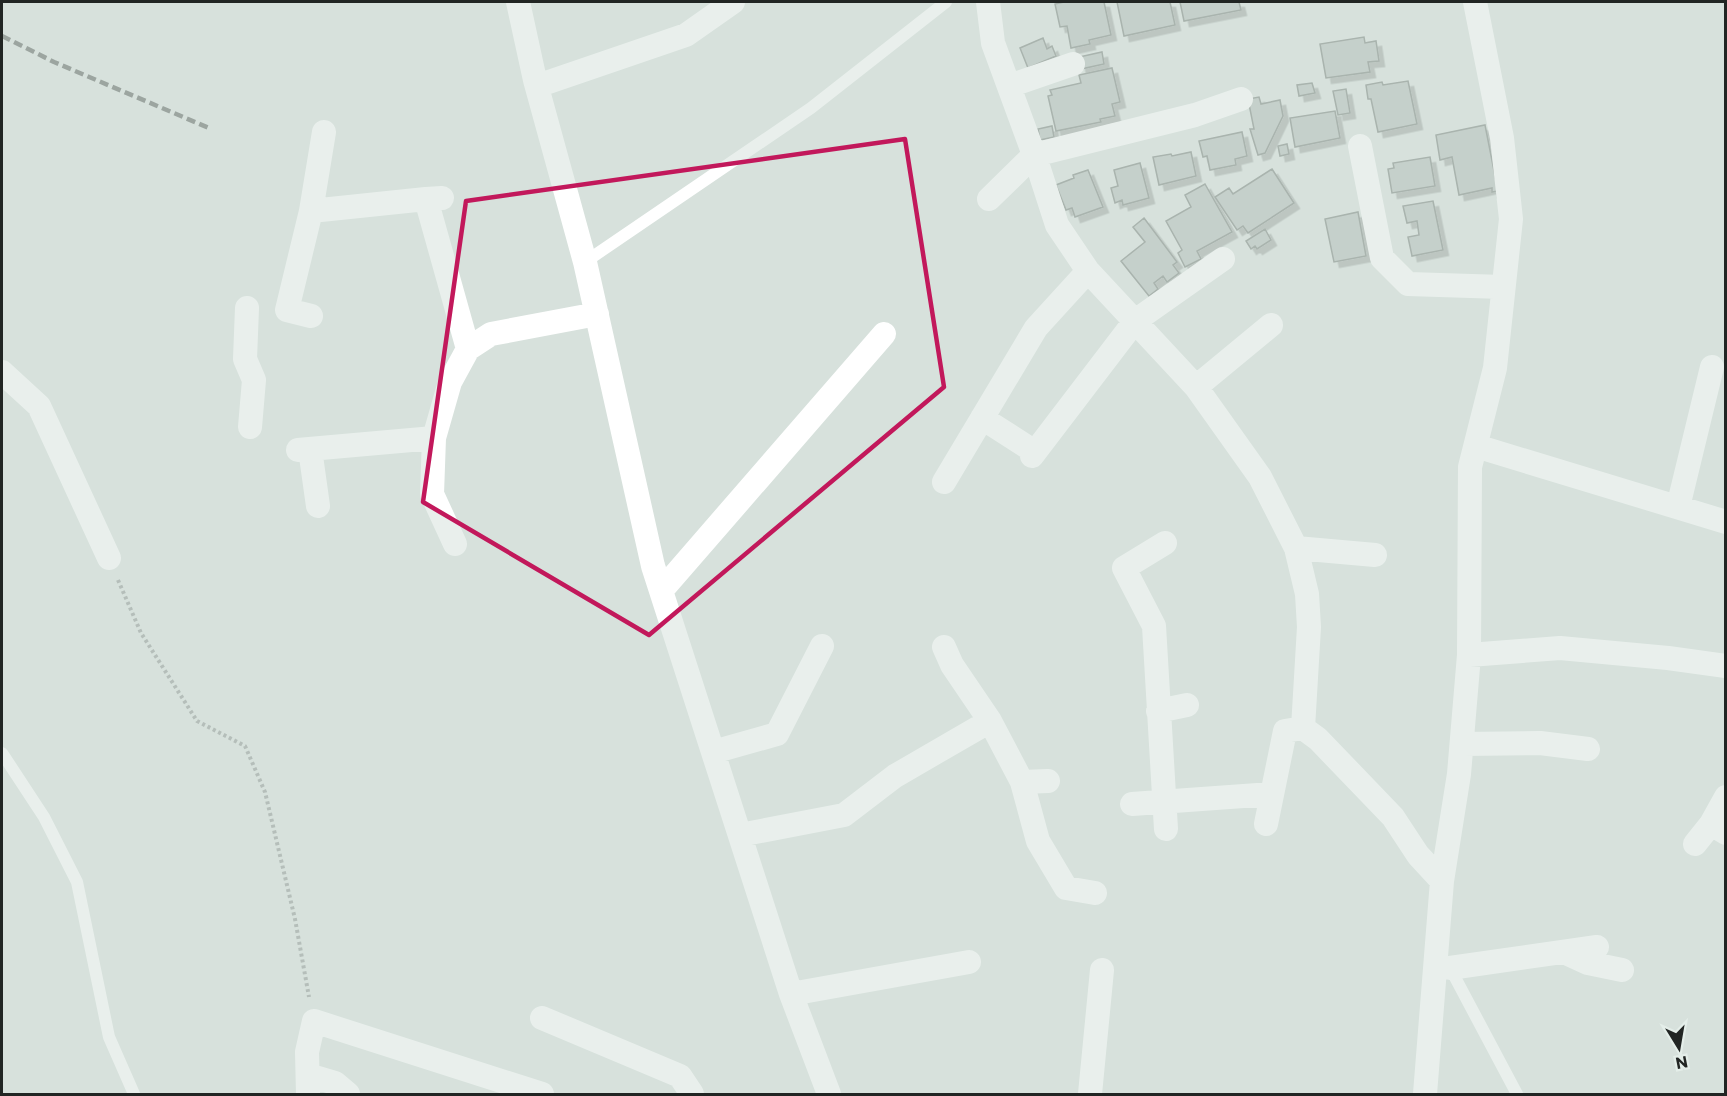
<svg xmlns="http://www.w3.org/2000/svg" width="1727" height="1096" font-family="Commissioner,sans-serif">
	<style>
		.building { fill: #b0bab5; stroke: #727b76; stroke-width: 1.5; filter: url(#shadow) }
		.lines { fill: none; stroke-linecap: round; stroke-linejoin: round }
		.path { stroke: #8c9390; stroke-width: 4; stroke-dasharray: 3 3; stroke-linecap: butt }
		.service { stroke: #fff; stroke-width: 12 }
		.minor { stroke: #fff; stroke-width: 24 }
		.rail { stroke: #555b58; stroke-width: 4.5; stroke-dasharray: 9 4.5; stroke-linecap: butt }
		.marked { fill: none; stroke: #c2185b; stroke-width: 4.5; stroke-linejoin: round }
	</style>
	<defs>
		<filter id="shadow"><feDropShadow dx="5.5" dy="5.5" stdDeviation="0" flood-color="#0004"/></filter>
	</defs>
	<rect width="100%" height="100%" fill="#d7e1dc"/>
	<path class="building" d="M1064,2H1104L1111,35L1089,40L1090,44L1071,48L1067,26L1060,27L1055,4Z
		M1117,2H1170L1175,25L1124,36Z
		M1180,2H1239L1241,10L1184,21Z
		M1364,37L1365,43L1376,41L1379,61L1368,62L1370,72L1326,78L1320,44Z
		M1043,38L1047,49L1052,46L1056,56L1028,68L1020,48Z
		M1102,52L1104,64L1081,69L1079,57Z
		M1112,68L1120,102L1112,104L1115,116L1100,119L1101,122L1056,131L1048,96L1052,95L1050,90L1081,83L1079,75Z
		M1408,81L1417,124L1378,132L1371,99H1368L1366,85L1382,82L1383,85Z
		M1312,83L1315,93L1299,96L1297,85Z
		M1346,89L1350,113L1338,115L1333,91Z
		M1259,97L1261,104L1280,100L1283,116L1265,153L1258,155L1250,129H1254L1248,99Z
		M1335,111L1340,138L1295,147L1290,118Z
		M1485,125L1498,191L1492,192V188L1459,195L1452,157L1440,160L1436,135Z
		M1052,126L1054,137L1040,140L1038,129Z
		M1242,132L1247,156L1235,159L1236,165L1210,170L1207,156L1203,157L1199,141Z
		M1287,144L1289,154L1280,156L1278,146Z
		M1191,152L1196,176L1159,185L1153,157L1171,154L1172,156Z
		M1430,157L1435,186L1392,193L1388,169L1394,168L1393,163Z
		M1140,163L1149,198L1123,205L1122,200L1115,203L1111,188L1118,186L1114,170Z
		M1272,169L1294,203L1248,233L1243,226L1237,230L1215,197L1229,188L1233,194Z
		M1088,170L1103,207L1075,217L1072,208L1066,210L1056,185L1074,178L1073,175Z
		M1205,184L1232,232L1197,251L1201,259L1185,267L1178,253L1182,250L1166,221L1191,207L1185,195Z
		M1433,201L1443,250L1412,256L1408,237L1419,235L1417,221L1407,223L1403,206Z
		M1358,212L1366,256L1334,262L1325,219Z
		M1144,218L1177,262L1173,265L1179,273L1167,282L1163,276L1154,283L1158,289L1149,296L1121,261L1145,242L1133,227Z
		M1265,229L1271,240L1257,249L1255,246L1251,249L1246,241Z"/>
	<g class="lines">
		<path class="path" d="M118,580L141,633L197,721L245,746L265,792L295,919L309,997"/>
		<path class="service" d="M585,262L811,108L946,2
			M2,753L44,817L77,882L109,1037L134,1094
			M1449,966L1517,1094"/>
		<path class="minor" d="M518,2L535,80L585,262L653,566L791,994L829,1094
			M988,2L993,43L1037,163L1057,225L1088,271L1196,387L1260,477L1296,548L1307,594L1309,627L1303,728L1318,739L1393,817L1418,855L1442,881
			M537,86L686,35L733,2
			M1009,86L1073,64
			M324,132L311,211L426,199
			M1360,146L1382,258L1408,284L1503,287
			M442,198L426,199L468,349
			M989,199L1034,155L1195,115L1241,99
			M311,211L287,310L311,316
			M247,308L245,359L254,380L250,427
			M2,372L39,406L109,558
			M1196,387L1271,325
			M982,418L1035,452
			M1476,446L1726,522
			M310,449L318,506
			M298,450L434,438
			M1032,456L1135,321L1223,259
			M944,482L1036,328L1088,271
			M1678,507L1712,367
			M1165,543L1124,568L1154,626L1166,829
			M455,544L432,494L434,438L450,382L468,349L491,334L597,314
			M1296,548L1375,555
			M661,591L884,334
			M1469,655L1560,648L1668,658L1726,666
			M1158,711L1187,705
			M990,721L1022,782L1048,781
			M1462,744L1540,743L1588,749
			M713,752L777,734L822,646
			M1022,782L1038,841L1066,888L1095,893
			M1132,804L1272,794
			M1266,824L1285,731L1303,728
			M1711,824L1726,797
			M740,835L844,815L895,776L990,721L952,665L944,647
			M1695,844L1711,824L1726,833
			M1564,952L1588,963L1622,970
			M1450,968L1597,947
			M791,994L969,962
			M542,1018L680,1076L692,1094
			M308,1075L335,1083L348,1094
			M308,1094L307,1052L314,1021L542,1094
			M1090,1094L1102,970
			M1425,1094L1442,881L1459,774L1469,655L1470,467L1495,368L1511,219L1502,138L1475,2"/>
		<path class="rail" d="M2,36L54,62L209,128"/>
	</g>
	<path d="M0 0H1727V1096H0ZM905,139L944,387L649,635L423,502L466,201Z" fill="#d7e1dc" fill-opacity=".55" fill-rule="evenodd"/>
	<path class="marked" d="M905,139L944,387L649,635L423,502L466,201Z"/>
	<rect width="1727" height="1096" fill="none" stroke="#212523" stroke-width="6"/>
	<g transform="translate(1679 1048) rotate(169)" stroke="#e4eee9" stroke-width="4.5" paint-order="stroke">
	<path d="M0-4.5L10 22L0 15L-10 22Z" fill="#212523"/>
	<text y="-9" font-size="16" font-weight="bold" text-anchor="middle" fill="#212523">N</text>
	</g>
</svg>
